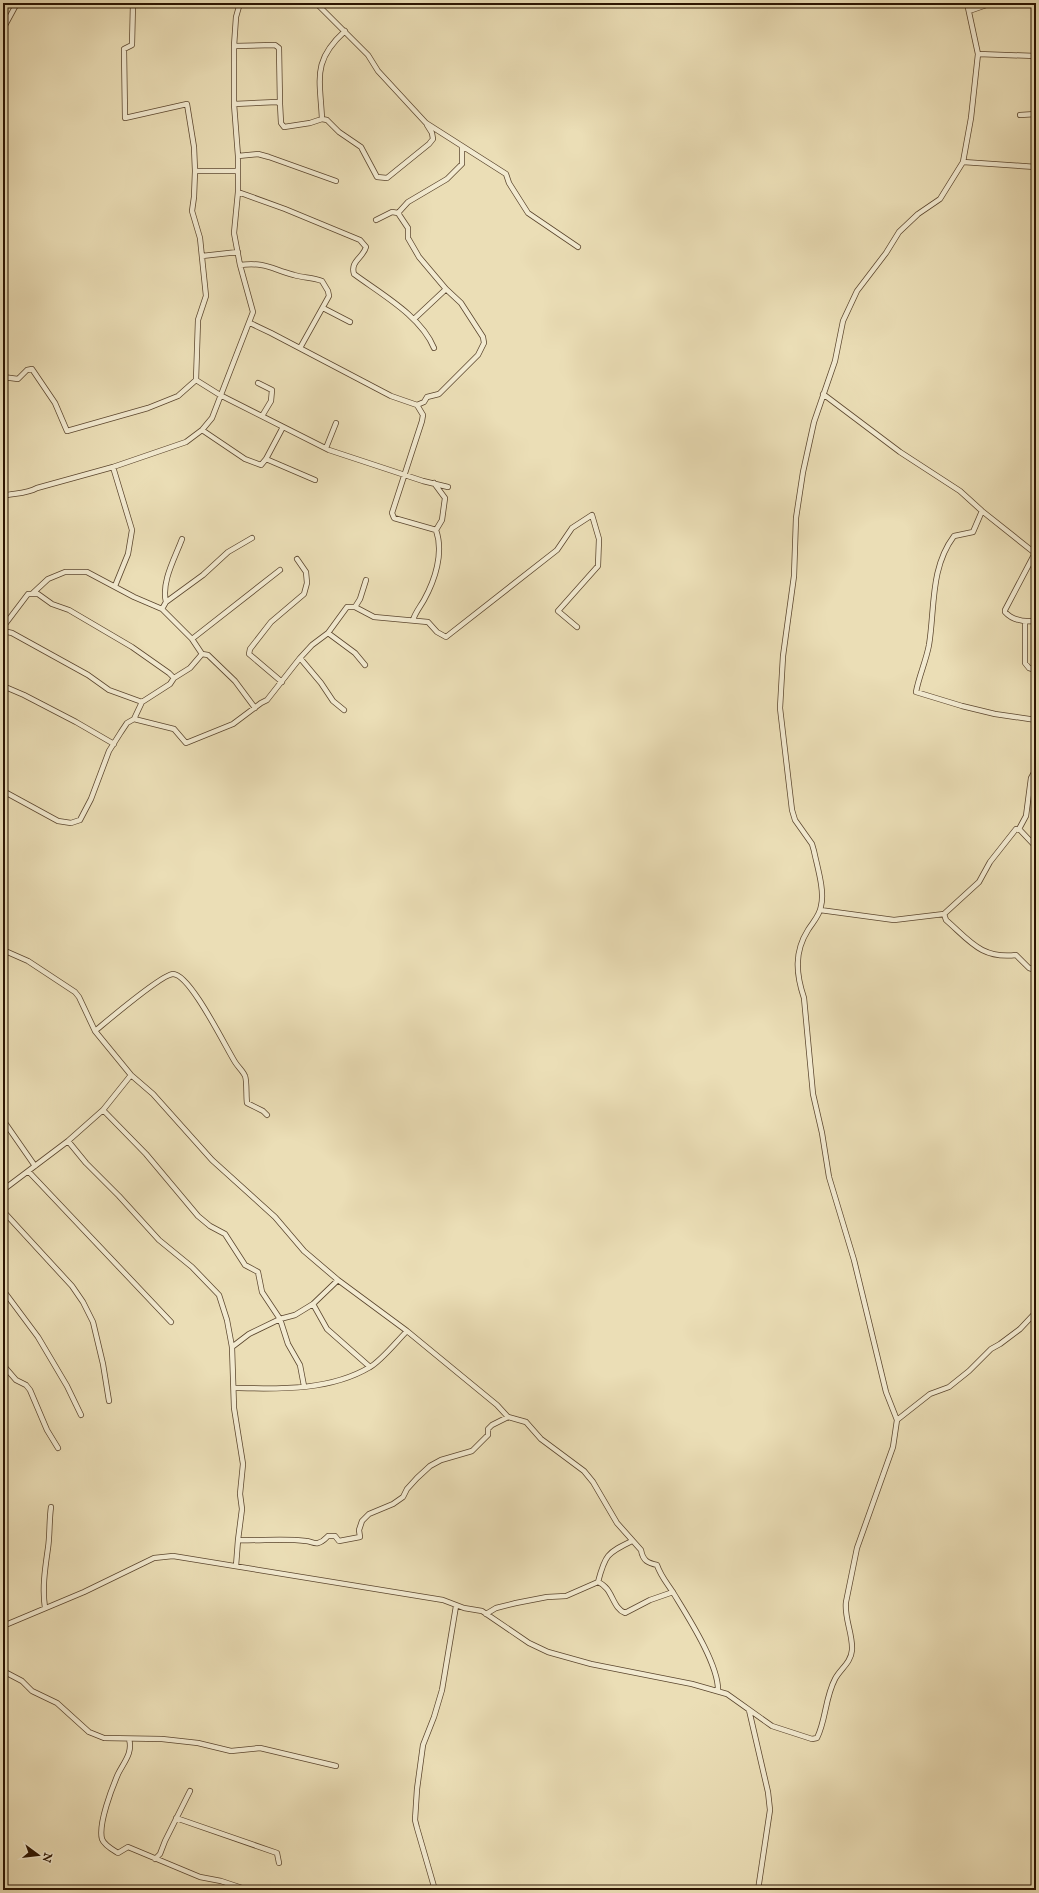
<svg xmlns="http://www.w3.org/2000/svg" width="1039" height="1893" font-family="'IM FELL English',serif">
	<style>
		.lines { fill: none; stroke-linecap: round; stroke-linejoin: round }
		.minor-casing { stroke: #5b462e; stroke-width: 6 }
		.minor { stroke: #f2ead0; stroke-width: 4.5 }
	</style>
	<rect width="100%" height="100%" fill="#ebdeb6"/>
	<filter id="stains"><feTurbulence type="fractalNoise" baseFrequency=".005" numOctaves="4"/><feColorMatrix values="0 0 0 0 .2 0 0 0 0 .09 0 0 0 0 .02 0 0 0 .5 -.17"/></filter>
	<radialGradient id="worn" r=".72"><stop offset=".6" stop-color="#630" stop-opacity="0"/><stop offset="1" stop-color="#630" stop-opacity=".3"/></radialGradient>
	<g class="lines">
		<g class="minor-casing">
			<path id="minor" d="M316,3L368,55L378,71L426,123L506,174L509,183L528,213L578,247
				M969,11L992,3
				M3,29L16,5L22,3
				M234,46L275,45L279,48L280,104
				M978,54L1036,56
				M234,104L277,102L280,104L281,123L284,127L310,123L322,119L327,120L339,132L361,147L377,177L387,178L429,144L433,139L432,133L427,125
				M1020,115L1036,114
				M322,119C320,78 312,61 345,31
				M238,156L258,154L269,157L336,181
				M963,162L1036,167
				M195,171H238
				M238,192L285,209L360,240L366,247C363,258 350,261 354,274C381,294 421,316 434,348
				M398,213L408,202L447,179L462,164V147
				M376,220L392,212L398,213L408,228V238L419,257L446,289L461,303L483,337L484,343L478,355L439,394L427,397L424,402L417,405
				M202,256L238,252
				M240,265C266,262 271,269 294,275C303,278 313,277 322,281L328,291L329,296L300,348
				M323,308L350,322
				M414,319L446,289
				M250,323L271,333L391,396L417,405L423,415L422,421L392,513L394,518L436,530L442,520L445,498L434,483
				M3,377L18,379L27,370L32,369L55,403L67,431L148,408L178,396L196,380L198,320L206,296L200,238L192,211L194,197L195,171L194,147L187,104L125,118L124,49L132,45L133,3
				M196,380L220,395L329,450L423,481L448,487
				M258,383L272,390L271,401L262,416
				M823,394L900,452L960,491L982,511L1036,554
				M202,430L245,459L261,465L266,459L283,427
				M326,448L336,423
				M266,459L315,480
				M113,467L132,530L128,554L115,586
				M3,496C15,493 26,494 37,488L113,467L186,442L202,430L212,418L253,312L240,265L234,233L238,192V156L234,104V46L236,17L240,3
				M982,511L973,532L954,536C930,568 935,608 929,645C926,661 919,676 916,692L962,706L995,714L1036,720
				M1035,553L1005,610V612C1013,621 1025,622 1036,621
				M33,593L48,579L65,572H87L134,597L162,609L192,639L202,654
				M166,602L203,575L228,552L252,538
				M355,607L374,617L428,622L437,632L446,637L557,550L572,528L592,515L599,539L598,566L558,611L577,627
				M162,609L166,602C161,582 175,558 182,539
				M413,620C415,613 420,607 424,600C435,580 444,553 436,530
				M1025,622V663L1029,668L1036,670
				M3,627L28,594H38L52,604L69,610L132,647L169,673L174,678L170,684L142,702L134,719L127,723L121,732L109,751L91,799L80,820L71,823L58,821L3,791
				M3,631L12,633L88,675L109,690L142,702
				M328,633L355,653L365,665
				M192,639L280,570
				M300,658L321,683L333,701L344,710
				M174,678L190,668L202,654L208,655L235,681L255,708
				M282,682L249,654L250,649L271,622L304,594L307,583L306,572L297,559
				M3,686L24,695L76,722L114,744
				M134,719L174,729L186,743L233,724L261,703L267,700L300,658L312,645L328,633L347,607H355L360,599L366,580
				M1019,829L1026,816L1031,778L1036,769
				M820,910L894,920L944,914L946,920C970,941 981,959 1016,955L1029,968L1036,970
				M944,914L979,882L990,862L1016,829L1020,830L1036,847
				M3,950L28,961L75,992L79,997L95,1031L131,1075L153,1094L212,1160L275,1217L304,1251L338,1280L407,1331L497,1405L508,1417L526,1422L541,1439L584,1471L593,1482L617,1523L641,1550C643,1561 648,1563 657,1565C661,1577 668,1584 674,1594C688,1617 719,1665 718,1691
				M95,1031C106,1022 162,974 173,974C190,974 225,1046 235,1062C238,1067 243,1071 245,1076C247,1080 246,1097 247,1103L263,1111L267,1115
				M103,1110L146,1154L198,1216L210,1226L225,1234L245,1265L258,1272L262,1292L280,1319L288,1344L300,1365L304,1386
				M3,1120L35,1166
				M68,1141L86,1163L119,1196L159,1240L192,1267L219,1295L227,1320L232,1347L234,1408L243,1464L240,1494L242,1509L238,1540
				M29,1172L171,1322
				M3,1190L68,1141L103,1110L131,1075
				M3,1211L72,1286L83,1302L93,1322L103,1364L109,1401
				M3,1290L38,1337L67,1386L81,1415
				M313,1304L327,1329L370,1367
				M232,1347L249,1334L280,1319L295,1315L313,1304L338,1280
				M3,1365L16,1380L26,1385L30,1390L47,1430L58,1448
				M235,1388C279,1389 330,1391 370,1367C381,1361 397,1341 407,1331
				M897,1420L930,1394L949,1387L969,1371L991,1349L1000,1344L1020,1329L1036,1312
				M3,1534L5,1526
				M236,1566L238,1540C259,1541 285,1538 306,1541C310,1541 314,1544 318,1543C323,1542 325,1539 328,1536H335L339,1541L360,1537L359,1530L362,1521L369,1514L393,1504L403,1497L407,1489L417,1478L430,1466L441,1460L472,1451L488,1435V1429L492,1425L508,1417
				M598,1582C605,1555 607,1553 632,1541
				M45,1608C42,1588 45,1569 48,1548C50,1535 49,1521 51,1507
				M486,1614L496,1608L516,1603L547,1597L566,1596L598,1582C613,1588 612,1608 625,1613L650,1600L673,1592
				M3,1626L84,1592L154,1558L173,1556L443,1600L464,1608L482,1611L529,1643L548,1652L591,1664L692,1684L727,1694L772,1726L812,1739L817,1738C826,1720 825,1698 835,1679C840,1669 851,1663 852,1650C853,1634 844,1618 846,1602L857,1548L893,1447L897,1420L886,1392L854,1260L829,1177L822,1133L813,1094L804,998C796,974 794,952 808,930C813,922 820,915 821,906C825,891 817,866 814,851L812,844L795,820L792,810L780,708L783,656L794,576L796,518L803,472L814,422L835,361L843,321L857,291L886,253L899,232L918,214L940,199L963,162L971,118L978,54L967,3
				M3,1671L22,1681L32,1691L57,1703L89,1732L104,1738L162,1739L198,1743L231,1751L260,1748L336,1766
				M749,1710L768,1792L770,1810L758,1890
				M129,1739C133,1753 124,1762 118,1774C112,1788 98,1824 102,1839C104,1845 113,1850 118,1853L128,1847L200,1877L221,1881L248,1890
				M176,1818L277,1853L279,1863
				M155,1859L160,1854L165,1841L190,1791
				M435,1890L417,1828L415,1820L417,1789L423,1745L434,1717L442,1690L456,1606"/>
		</g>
		<use href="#minor" class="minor"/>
	</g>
	<rect width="1039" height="1893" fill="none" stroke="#ebdeb6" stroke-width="16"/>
	<rect x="4" y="4" width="1031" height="1885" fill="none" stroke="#2b1401" stroke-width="2"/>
	<rect x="8" y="8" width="1023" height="1877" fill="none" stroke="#2b1401"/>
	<g transform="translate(38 1855) rotate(105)" stroke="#f2ead0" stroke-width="3" paint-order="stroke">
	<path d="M0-3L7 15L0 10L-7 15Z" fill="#2b1401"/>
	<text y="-6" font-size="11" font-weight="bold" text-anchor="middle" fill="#2b1401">N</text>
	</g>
	<rect width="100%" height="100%" filter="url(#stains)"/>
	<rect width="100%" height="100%" fill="url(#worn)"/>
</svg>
